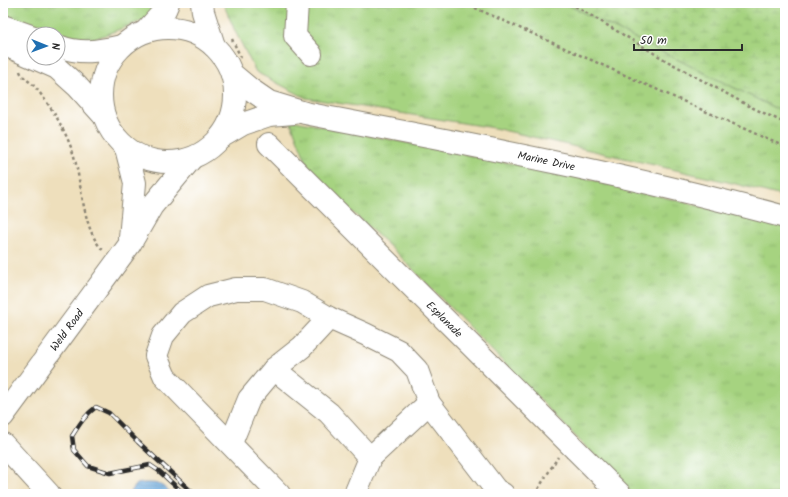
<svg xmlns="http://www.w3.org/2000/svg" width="788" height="497" font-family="Kalam,sans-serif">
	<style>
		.grass { fill: url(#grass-tufts); stroke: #687f56 }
		.wetland { fill: url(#wetland-marsh); stroke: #687f56 }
		.water { fill: url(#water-rules); stroke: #4c6a84 }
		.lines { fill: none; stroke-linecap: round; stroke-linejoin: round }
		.minor-casing { stroke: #8c8574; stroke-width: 24 }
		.path { stroke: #8c8574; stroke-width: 2.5; stroke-dasharray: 3 3; stroke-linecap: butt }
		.minor { stroke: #fff; stroke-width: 22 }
		.rail-casing { stroke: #2b2b2b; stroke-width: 4.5 }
		.rail { stroke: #fff; stroke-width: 3; stroke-dasharray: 9; stroke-linecap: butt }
		.labels { text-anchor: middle; stroke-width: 3; stroke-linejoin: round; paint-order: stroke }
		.street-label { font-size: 11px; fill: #2b2b2b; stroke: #fff }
	</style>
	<defs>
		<pattern id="grass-tufts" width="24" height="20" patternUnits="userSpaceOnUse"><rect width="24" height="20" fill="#a6d380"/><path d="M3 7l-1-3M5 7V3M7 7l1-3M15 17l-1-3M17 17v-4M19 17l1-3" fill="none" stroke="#8fb56f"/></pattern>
		<pattern id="wetland-marsh" width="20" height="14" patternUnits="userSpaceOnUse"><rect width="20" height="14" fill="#a6d380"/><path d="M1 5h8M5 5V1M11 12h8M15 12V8" fill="none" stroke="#8fb56f"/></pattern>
		<pattern id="water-rules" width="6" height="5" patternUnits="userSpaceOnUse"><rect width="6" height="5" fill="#6caade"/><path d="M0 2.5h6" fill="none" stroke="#598bb4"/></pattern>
	</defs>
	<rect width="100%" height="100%" fill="#fff"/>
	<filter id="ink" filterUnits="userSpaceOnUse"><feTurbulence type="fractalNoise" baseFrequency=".025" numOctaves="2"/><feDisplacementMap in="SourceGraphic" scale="8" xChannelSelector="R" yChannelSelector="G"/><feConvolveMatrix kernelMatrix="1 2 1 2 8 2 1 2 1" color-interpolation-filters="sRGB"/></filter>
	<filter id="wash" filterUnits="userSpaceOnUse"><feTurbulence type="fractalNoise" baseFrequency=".012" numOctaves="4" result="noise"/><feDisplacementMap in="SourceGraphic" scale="16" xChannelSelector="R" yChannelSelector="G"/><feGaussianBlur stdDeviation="0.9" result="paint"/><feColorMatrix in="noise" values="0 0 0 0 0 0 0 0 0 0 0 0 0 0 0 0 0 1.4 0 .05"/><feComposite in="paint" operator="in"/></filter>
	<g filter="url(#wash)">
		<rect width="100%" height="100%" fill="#eedfbc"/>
		<path class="grass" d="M3,3H159L152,17L94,39L83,46L58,37V34H50L3,17Z
			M223,3H564L785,113V197L732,183L494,128L306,98L256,72L235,31Z
			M290,120L585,178L785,227V494H633L582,443L397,253L311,174Z"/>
		<path class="wetland" d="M564,3H785V113Z"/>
		<path class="water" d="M144,483C158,483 161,483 171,494H129L137,484Z"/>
	</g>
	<g filter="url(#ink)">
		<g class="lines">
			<g class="minor-casing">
				<g id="minor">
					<path d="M202,3L203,12L214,46"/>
					<path d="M297,3L295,36L311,54"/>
					<path d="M3,26L34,37"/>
					<circle cx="168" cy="95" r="67"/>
					<path d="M146,31L165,10L168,3"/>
					<path d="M3,44L57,68L77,86L104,116"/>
					<path d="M58,46C82,55 99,51 122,46"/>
					<path id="s1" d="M232,74L250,89L269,102L305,113C466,144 627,174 785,217"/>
					<path d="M221,137L243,124L269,115L294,113"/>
					<path id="s2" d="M269,144L620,494"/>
					<path d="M126,148L135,183L130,238"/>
					<path d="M274,369L329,413L370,458"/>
					<path id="s3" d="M3,416L130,244L152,206L191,159"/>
					<path d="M231,443L249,399L274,369L302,347L329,318"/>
					<path d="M3,444L49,494"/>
					<path d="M279,494L165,377L156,356L163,336L182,313L208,296L236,289H265L302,302L329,318L365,334L399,351L417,370L429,403L496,490L503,494"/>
					<path d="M355,494L370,458L429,403"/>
				</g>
			</g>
			<path class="path" d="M464,3L785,147
				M570,3L667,61L749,106L785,123
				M232,39L242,60
				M20,71C22,78 30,81 35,87C51,106 65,129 73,153C82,180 82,232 104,251
				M535,494L558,457"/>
			<use href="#minor" class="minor"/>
			<g class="rail-casing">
				<path id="rail" d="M184,494L159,471L150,465L110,473L88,466L74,450L72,436C79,425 85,415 96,407L109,413L138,442L194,494"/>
			</g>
			<use href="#rail" class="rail"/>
		</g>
	</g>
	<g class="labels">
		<g class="street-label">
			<text dy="4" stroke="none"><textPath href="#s1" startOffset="330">Marine Drive</textPath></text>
			<text dy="4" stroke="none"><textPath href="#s2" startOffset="248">Esplanade</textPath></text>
			<text dy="4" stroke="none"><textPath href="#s3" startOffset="107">Weld Road</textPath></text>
		</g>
	</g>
	<rect width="788" height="497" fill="none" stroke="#fff" stroke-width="16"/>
	<g transform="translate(46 46) rotate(91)"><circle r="19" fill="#ffffff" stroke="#aaaaaa"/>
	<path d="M0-3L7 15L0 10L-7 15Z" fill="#1f6fb2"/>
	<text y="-6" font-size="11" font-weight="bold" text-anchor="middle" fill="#2b2b2b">N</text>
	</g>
	<path d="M634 44v6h108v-6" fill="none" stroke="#2b2b2b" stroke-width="2"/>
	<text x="640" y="44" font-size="12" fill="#2b2b2b" stroke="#ffffff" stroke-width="3" paint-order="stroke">50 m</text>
</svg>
